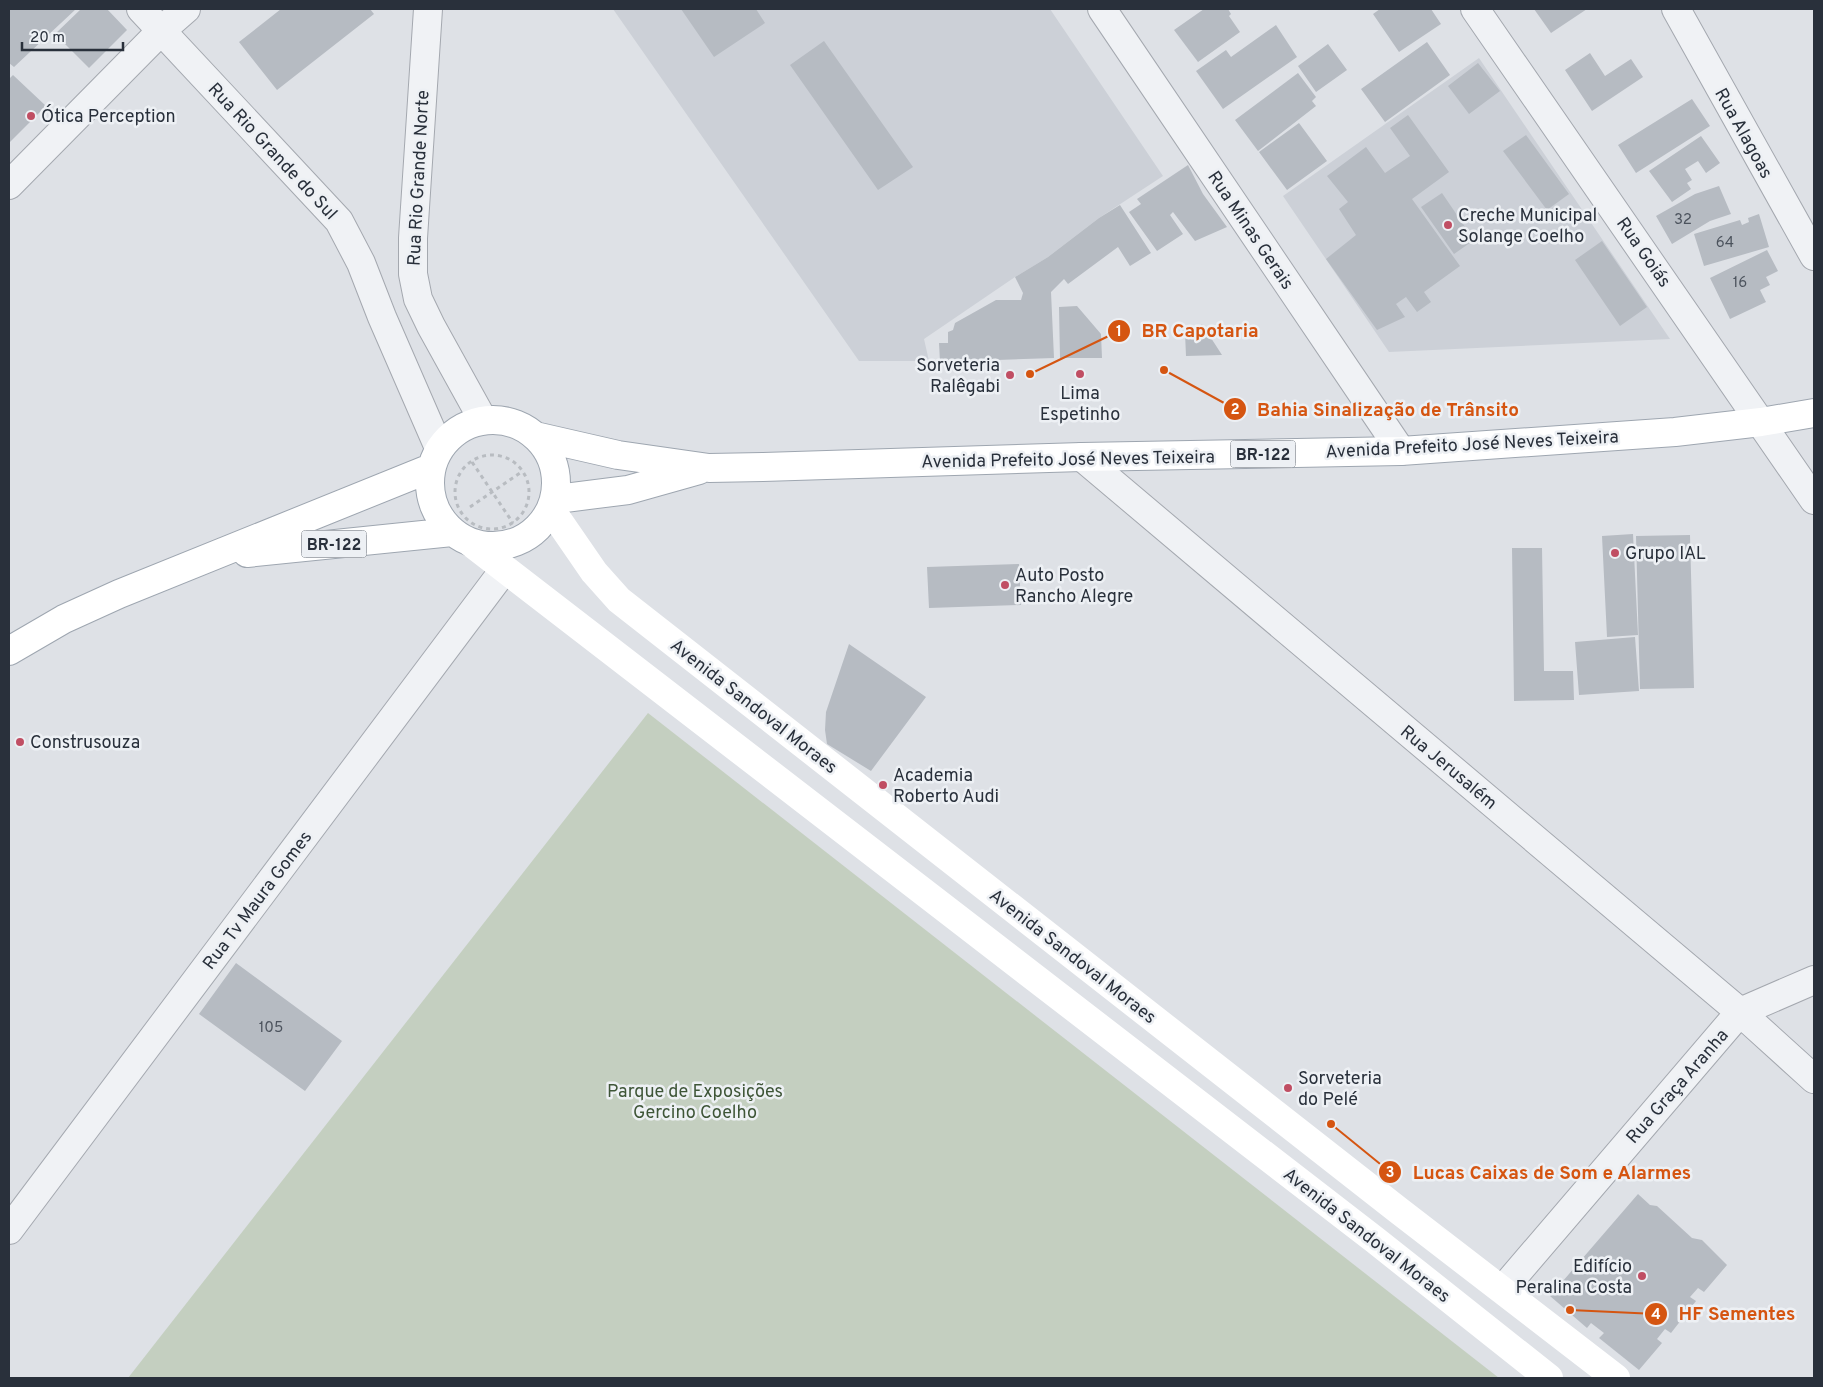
<svg xmlns="http://www.w3.org/2000/svg" width="1823" height="1387" font-family="Overpass,sans-serif">
	<style>
		.built { fill: #ccd0d7 }
		.green { fill: #c4cfc0 }
		.building { fill: #b6bbc2 }
		.lines { fill: none; stroke-linecap: round; stroke-linejoin: round }
		.minor-casing { stroke: #a4a8af; stroke-width: 30 }
		.primary-casing { stroke: #9ea6b0; stroke-width: 30 }
		.path { stroke: #b8bcc1; stroke-width: 3; stroke-dasharray: 4 4; stroke-linecap: butt }
		.minor { stroke: #f0f2f5; stroke-width: 28 }
		.secondary { stroke: #fff; stroke-width: 28 }
		.primary { stroke: #fff; stroke-width: 28 }
		.poi-dot { fill: #c04e63; stroke: #edf0f4; stroke-width: 2 }
		.labels { text-anchor: middle; stroke-width: 5; stroke-linejoin: round; paint-order: stroke }
		.number-label { font-size: 15px; fill: #4c535d }
		.shield { fill: #edf0f4; stroke: #646a72; stroke-width: 1 }
		.shield-label { font-size: 16px; font-weight: bold; fill: #29303b }
		.poi-label { font-size: 18px; fill: #29303b; stroke: #edf0f4; text-anchor: start }
		.street-label { font-size: 18px; fill: #29303b; stroke: #edf0f4 }
		.park-label { font-size: 18px; fill: #3e5537; stroke: #edf0f4 }
		.leader { fill: none; stroke: #d55511; stroke-width: 2 }
		.callout-dot { fill: #d55511; stroke: #edf0f4; stroke-width: 2 }
		.mark-label { font-size: 15px; text-anchor: middle; font-weight: bold; fill: #fff }
		.callout-label { font-size: 19px; text-anchor: middle; font-weight: bold; fill: #d55511; stroke: #edf0f4; stroke-width: 5; stroke-linejoin: round; paint-order: stroke }
	</style>
	<rect width="100%" height="100%" fill="#dee1e6"/>
	<path class="built" d="M613,9H1050L1163,176L1099,218L1048,257L1015,277L924,339L929,361H859Z
		M1479,58L1670,339L1389,352L1283,196Z"/>
	<path class="green" d="M648,713L1499,1378H128Z"/>
	<path class="building" d="M9,9H76L14,67L9,63Z
		M81,9H107L127,30L89,68L55,34Z
		M281,9H370L374,14L277,90L239,42Z
		M681,9H756L765,23L714,57Z
		M1204,9H1228L1231,14L1229,16L1240,32L1198,62L1174,30Z
		M1380,9H1431L1441,24L1399,52L1373,14Z
		M1534,9H1587L1551,33Z
		M1276,25L1297,57L1223,109L1196,71L1226,50L1231,57Z
		M824,41L913,167L878,190L790,65Z
		M1427,42L1450,75L1385,122L1361,89Z
		M1328,44L1347,70L1316,92L1298,66Z
		M1590,53L1605,76L1631,59L1643,77L1592,111L1565,70Z
		M1478,63L1500,91L1469,114L1448,86Z
		M1298,73L1316,97L1312,101L1316,106L1258,151L1235,120Z
		M13,75L46,106L9,143V79Z
		M1692,99L1710,126L1636,173L1618,145Z
		M1408,115L1449,172L1412,199L1460,266L1424,292L1431,302L1417,312L1406,297L1396,304L1405,317L1377,330L1326,259L1356,235L1339,209L1348,202L1327,176L1366,147L1385,173L1410,156L1390,128Z
		M1299,123L1327,161L1287,190L1259,152Z
		M1526,135L1569,194L1547,210L1503,151Z
		M1701,136L1720,163L1706,173L1698,161L1685,169L1692,180L1687,183L1691,189L1672,202L1649,171Z
		M1188,165L1203,194L1227,227L1195,241L1173,212L1170,215L1183,234L1157,251L1129,212L1141,204L1137,199Z
		M1719,186L1731,214L1710,221L1672,244L1656,216L1695,194Z
		M1442,193L1474,240L1454,254L1421,207Z
		M1120,205L1151,253L1130,266L1118,247L1068,284L1064,279L1051,292L1054,358L940,362L939,343H948V332L953,330L955,323L996,300H1021L1023,293L1015,277L1048,257L1099,218Z
		M1759,214L1769,247L1704,266L1694,234L1740,220L1742,225L1749,222L1748,218Z
		M1602,241L1647,307L1620,326L1575,260Z
		M1767,250L1778,271L1766,277L1770,285L1760,290L1766,302L1730,319L1710,278Z
		M1077,306L1101,334L1102,358H1060L1059,307Z
		M1202,324L1222,355L1186,356L1185,333Z
		M1633,534L1638,635L1607,637L1602,536Z
		M1690,535L1694,688L1640,689L1636,536Z
		M1512,548H1542L1544,671H1573L1574,700L1514,701Z
		M1019,564L1021,605L929,608L927,567Z
		M1635,637L1639,691L1579,695L1575,642Z
		M849,644L926,697L871,771L827,744L825,730L826,712Z
		M236,963L342,1041L305,1091L199,1014Z
		M1638,1194L1650,1205L1657,1206L1692,1238L1702,1240L1727,1265L1704,1292L1698,1288L1690,1297L1696,1301L1671,1333L1665,1329L1657,1339L1662,1343L1639,1370L1599,1338L1604,1333L1591,1323L1587,1328L1550,1296Z"/>
	<g class="lines">
		<g class="minor-casing">
			<path id="minor" d="M141,9L339,221L361,263L382,317L439,448
				M428,9L413,238V274L418,299L431,326L483,420
				M1102,9L1401,451
				M1475,9L1814,500
				M1676,9L1814,256
				M9,185L162,30L186,9
				M1082,457L1740,1012L1814,1079
				M9,1230L504,570
				M1503,1289L1740,1012L1814,980"/>
		</g>
		<g class="primary-casing">
			<path id="primary" d="M430 483a63 63 0 1 1 126 0a63 63 0 1 1-126 0Z
				M535,436L618,455L709,468L763,467L1082,457L1401,451L1675,432L1761,422L1814,413
				M557,499L628,490L699,470
				M247,553L452,532
				M9,651L64,619L119,594L431,468"/>
		</g>
		<path class="path" d="M455 492a37 37 0 1 1 74 0a37 37 0 1 1-74 0Z
			M472,462L513,523
			M470,507L523,471"/>
		<use href="#minor" class="minor"/>
		<path class="secondary" d="M552,511L594,572L619,600L1398,1210L1616,1378
			M471,543L1375,1240L1549,1378"/>
		<use href="#primary" class="primary"/>
	</g>
	<g class="poi-dot">
		<circle cx="31" cy="116" r="5"/>
		<circle cx="1448" cy="225" r="5"/>
		<circle cx="1080" cy="374" r="5"/>
		<circle cx="1010" cy="375" r="5"/>
		<circle cx="1615" cy="553" r="5"/>
		<circle cx="1005" cy="585" r="5"/>
		<circle cx="20" cy="742" r="5"/>
		<circle cx="883" cy="785" r="5"/>
		<circle cx="1288" cy="1088" r="5"/>
		<circle cx="1642" cy="1276" r="5"/>
	</g>
	<g class="labels">
		<g class="number-label">
			<text x="1683" y="224">32</text>
			<text x="1725" y="247">64</text>
			<text x="1740" y="287">16</text>
			<text x="271" y="1032">105</text>
		</g>
		<g class="shield">
			<rect x="1230.5" y="440.5" width="65" height="27" rx="4"/>
			<rect x="301.5" y="530.5" width="65" height="27" rx="4"/>
		</g>
		<g class="shield-label">
			<text x="1263" y="460">BR-122</text>
			<text x="334" y="550">BR-122</text>
		</g>
		<g class="poi-label">
			<text x="41" y="122">Ótica Perception</text>
			<text x="1458" y="221">Creche Municipal<tspan x="1458" dy="21">Solange Coelho</tspan></text>
			<text x="1000" y="371" text-anchor="end">Sorveteria<tspan x="1000" dy="21">Ralêgabi</tspan></text>
			<text x="1080" y="399" text-anchor="middle">Lima<tspan x="1080" dy="21">Espetinho</tspan></text>
			<text x="1625" y="559">Grupo IAL</text>
			<text x="1015" y="581">Auto Posto<tspan x="1015" dy="21">Rancho Alegre</tspan></text>
			<text x="30" y="748">Construsouza</text>
			<text x="893" y="781">Academia<tspan x="893" dy="21">Roberto Audi</tspan></text>
			<text x="1298" y="1084">Sorveteria<tspan x="1298" dy="21">do Pelé</tspan></text>
			<text x="1632" y="1272" text-anchor="end">Edifício<tspan x="1632" dy="21">Peralina Costa</tspan></text>
		</g>
		<g class="street-label">
			<text transform="translate(1744 133) rotate(61)" y="6">Rua Alagoas</text>
			<text transform="translate(273 151) rotate(47)" y="6">Rua Rio Grande do Sul</text>
			<text transform="translate(418 178) rotate(-87)" y="6">Rua Rio Grande Norte</text>
			<text transform="translate(1251 230) rotate(56)" y="6">Rua Minas Gerais</text>
			<text transform="translate(1644 252) rotate(55)" y="6">Rua Goiás</text>
			<text transform="translate(1472 444) rotate(-3)" y="6">Avenida Prefeito José Neves Teixeira</text>
			<text transform="translate(1068 459) rotate(-1)" y="6">Avenida Prefeito José Neves Teixeira</text>
			<text transform="translate(754 706) rotate(38)" y="6">Avenida Sandoval Moraes</text>
			<text transform="translate(1449 767) rotate(40)" y="6">Rua Jerusalém</text>
			<text transform="translate(257 900) rotate(-53)" y="6">Rua Tv Maura Gomes</text>
			<text transform="translate(1073 956) rotate(38)" y="6">Avenida Sandoval Moraes</text>
			<text transform="translate(1677 1086) rotate(-49)" y="6">Rua Graça Aranha</text>
			<text transform="translate(1367 1235) rotate(38)" y="6">Avenida Sandoval Moraes</text>
		</g>
		<g class="park-label">
			<text x="695" y="1097">Parque de Exposições<tspan x="695" dy="21">Gercino Coelho</tspan></text>
		</g>
	</g>
	<path class="leader" d="M1030 374L1119 331M1164 370L1235 409M1331 1124L1390 1172M1570 1310L1656 1314"/>
	<g class="callout-dot">
		<circle cx="1030" cy="374" r="5"/>
		<circle cx="1164" cy="370" r="5"/>
		<circle cx="1331" cy="1124" r="5"/>
		<circle cx="1570" cy="1310" r="5"/>
		<circle cx="1119" cy="331" r="12"/>
		<circle cx="1235" cy="409" r="12"/>
		<circle cx="1390" cy="1172" r="12"/>
		<circle cx="1656" cy="1314" r="12"/>
	</g>
	<g class="mark-label">
		<text x="1119" y="336">1</text>
		<text x="1235" y="414">2</text>
		<text x="1390" y="1177">3</text>
		<text x="1656" y="1319">4</text>
	</g>
	<g class="callout-label">
		<text x="1200" y="337">BR Capotaria</text>
		<text x="1388" y="416">Bahia Sinalização de Trânsito</text>
		<text x="1552" y="1179">Lucas Caixas de Som e Alarmes</text>
		<text x="1737" y="1320">HF Sementes</text>
	</g>
	<rect width="1823" height="1387" fill="none" stroke="#29303b" stroke-width="20"/>
	<path d="M22 42v8h101v-8" fill="none" stroke="#29303b" stroke-width="2.5"/>
	<text x="30" y="42" font-size="15" fill="#29303b" stroke="#edf0f4" stroke-width="4" paint-order="stroke">20 m</text>
</svg>
